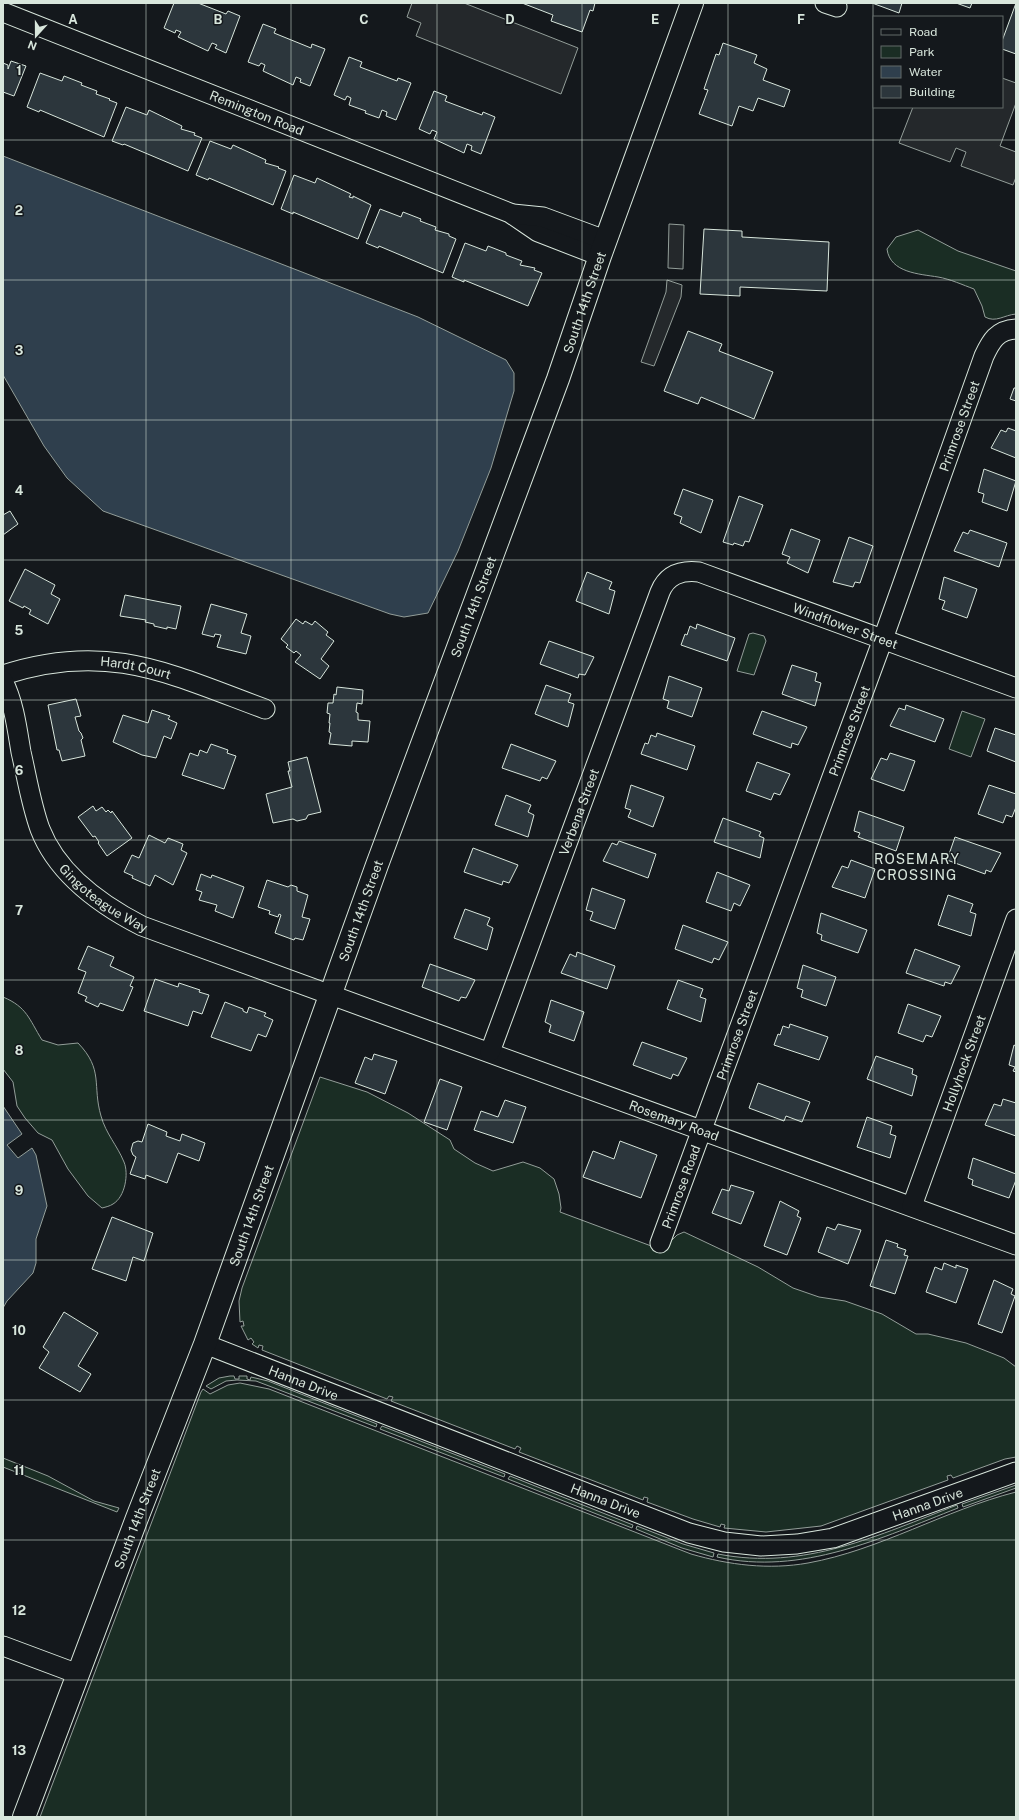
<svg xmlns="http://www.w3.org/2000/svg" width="1019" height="1820" font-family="'Public Sans',sans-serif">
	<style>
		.green { fill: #1a2d24; stroke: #939e99 }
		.parking { fill: #24282b; stroke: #939e99 }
		.water { fill: #2f3f4d; stroke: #939e99 }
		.building { fill: #2c363c; stroke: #d8e6dc }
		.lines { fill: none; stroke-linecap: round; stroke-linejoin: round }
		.minor-casing { stroke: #d8e6dc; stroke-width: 21 }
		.major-casing { stroke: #d8e6dc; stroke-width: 24 }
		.minor { stroke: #14181c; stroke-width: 19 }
		.major { stroke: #14181c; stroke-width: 22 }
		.grid { fill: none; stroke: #d8e6dc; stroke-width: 1; stroke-opacity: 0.55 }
		.labels { text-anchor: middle; stroke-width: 3; stroke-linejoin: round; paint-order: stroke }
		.street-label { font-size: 13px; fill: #d8e6dc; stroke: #14181c }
		.neighbourhood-label { font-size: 14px; letter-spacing: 1px; fill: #d8e6dc; stroke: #14181c }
		.grid-label { font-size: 13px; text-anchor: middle; font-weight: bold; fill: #d8e6dc; stroke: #14181c; stroke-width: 3; stroke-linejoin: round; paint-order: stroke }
	</style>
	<rect width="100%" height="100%" fill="#14181c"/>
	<path class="green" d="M918,230L958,251L1016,271V314C1004,315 996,323 985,317L982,306L974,289C963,285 950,279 938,277C920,274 890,273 887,249L896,237Z
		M753,633L764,636L766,641L754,675L737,671L749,634Z
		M962,711L985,719L971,757L949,749Z
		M3,997C27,1007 29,1019 42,1040L58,1045L78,1043C104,1070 92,1085 101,1116C106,1134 117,1145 124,1162C129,1174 125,1197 113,1204C110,1206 106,1207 102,1208L88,1196L68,1169L52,1140L38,1133L25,1118L17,1106L13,1082L3,1069Z
		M320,1077L367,1092L408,1113L450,1140L454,1149L475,1163L493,1171L523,1162L540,1168L554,1179L559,1194L561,1208L560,1212L662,1250L677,1235L684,1232L758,1267L793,1288L819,1297L845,1301L882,1314L916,1334H928L966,1343L1004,1358L1016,1367V1457L1005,1459L953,1478L951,1475L947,1476L948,1480L821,1526L766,1532L724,1528L725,1525L721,1524L720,1527L693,1519L647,1502L648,1498L644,1497L643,1500L519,1452L521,1448L517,1446L515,1449L391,1401L393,1397L389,1396L387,1399L262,1350L263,1346L259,1345L258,1348L252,1344L254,1342L251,1338L248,1340L241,1326H244L243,1321L240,1322L239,1301L242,1288Z
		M230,1376H234L235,1379H239V1376H247V1379L250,1380L251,1377L268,1381L377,1424L376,1427L256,1381L237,1380L226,1381L211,1389L206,1386L219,1378Z
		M240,1383L269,1389L691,1554C729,1565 769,1570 808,1563C880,1550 945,1510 1016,1492V1817H40L201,1392L203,1389L210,1394L228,1385Z
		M382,1426L505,1474L504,1477L380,1429Z
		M3,1458L48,1476L94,1501L119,1508L117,1512L3,1467Z
		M510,1476L633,1525L632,1528L508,1479Z
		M1016,1485V1488L963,1507L962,1504Z
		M957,1505L958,1508C881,1538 802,1576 717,1557L718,1554C804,1571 879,1535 957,1505Z
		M637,1526L683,1544L714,1553L713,1557L682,1548L636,1529Z"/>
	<path class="parking" d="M412,3H464L578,48L561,94L416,36L421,23L407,17Z
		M1002,78L1016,83V103L1000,146L1016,152V177L1013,185L961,166L966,152L956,148L950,162L899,143L913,107H1002Z
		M669,224L684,225L683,269L668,268Z
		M667,280L682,285L681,297L654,366L641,362L666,292Z"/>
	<path class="water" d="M3,156L418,317L506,360L514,373V391L491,468L458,551L428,613L404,617L390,614L103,511L67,478L44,446L3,375Z
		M3,1106L22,1134L7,1145L18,1158L32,1148L36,1155L47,1206L36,1239V1263L33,1273L7,1301L3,1308Z"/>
	<path class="building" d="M174,3H198L226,14L228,11L240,16L226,53L215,48L217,45L212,43L208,51L178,37L181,32L176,30L175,33L164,28Z
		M522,3H595L593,11L590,10L582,32L551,21L553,15Z
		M872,3H902L899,13Z
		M956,3H972L970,8Z
		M1016,3V54L1002,49V41Z
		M263,24L276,29L274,33L311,48L312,44L325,49L310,86L300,82L301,79L296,77L293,85L263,71L265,65L261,63L259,66L248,62Z
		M723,43L757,55L754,63L767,69L763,80L790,90L784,107L758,98L753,111L739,106L732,126L699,114L708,90L704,89L716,54L719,55Z
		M349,57L362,62L360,67L397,81L398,78L411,83L396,120L386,116L387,112L382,110L379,118L365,113L366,111L349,105L351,98L347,96L345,100L334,95Z
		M11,61L26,66L14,96L3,92V63L8,65V69Z
		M40,73L62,81L64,76L82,83L81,85L97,91L96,94L110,99L109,100L117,103L104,137L40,110L39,112L27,107Z
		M434,91L447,96L445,101L482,115L483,112L495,117L481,154L471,150L472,146L467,144L464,153L434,139L437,132L432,130L430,134L419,129Z
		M126,107L147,115L149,110L182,126L181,129L195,133L194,135L202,138L188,171L124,144L123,145L112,141Z
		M210,141L231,149L233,145L266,160L265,163L279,167L278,168L286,171L273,205L209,178L208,180L196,175Z
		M294,175L315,183L317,178L351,194L349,197L353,198V196L371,205L358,239L293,212V214L281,209Z
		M380,209L401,217L403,212L421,219L420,221L436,227L435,230L449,234V236L456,239L443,273L379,246L378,248L366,243Z
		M704,229L742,231V237L829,242L827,291L740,287V296L700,294Z
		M465,243L486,251L488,246L506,253V255L522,261L520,265L535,268L534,270L542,273L528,306L464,280V282L452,277Z
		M688,331L722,344L719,351L773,372L754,419L701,397L698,404L664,391Z
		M1014,388H1016V401L1010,399Z
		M1008,428L1016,431V458L991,448L1001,430L1006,432Z
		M984,469L1016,481L1007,511L982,502L984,494L978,492Z
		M683,489L713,500L701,533L680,523L682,517L674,514Z
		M739,496L763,505L749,542L745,541L743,546L734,543L733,545L723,542Z
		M10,511L18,524L3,535V515Z
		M791,529L820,540L808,573L787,563L790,557L782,554Z
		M970,530L1007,543L999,567L954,551L963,532L968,534Z
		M849,537L873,546L860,583L855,582L853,587L833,582Z
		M25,569L55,585L51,594L60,599L48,624L29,614L31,610L24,606L23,608L9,601Z
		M587,572L612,582L609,589L615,591L609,614L576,601Z
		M944,577L977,589L967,618L942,609L945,601L939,599Z
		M125,595L181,606L176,629L167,627V629L154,626V624L145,622L146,620L120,616Z
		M211,604L247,614L241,633L251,636L246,654L217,647L221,635L215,634L214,637L202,634Z
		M296,619L303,624L305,621L312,625L315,621L328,632L326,635L334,641L321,659L329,666L320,679L295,662L301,655L296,651L294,653L286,647L288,645L281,639Z
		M697,624L735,638L727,661L681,645L685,634L687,635L690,626L696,629Z
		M549,641L594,657L585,675L579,674L578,678L540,664Z
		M792,665L817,673L815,681L821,683L815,706L782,694Z
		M669,676L702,688L692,717L667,708L669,701L663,699Z
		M546,685L571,694L568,702L574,704L568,727L535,714Z
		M337,687L363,690L362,704L357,703L356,712L358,713V720L370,721L368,742L352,741V746L329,744L331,733L329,732L330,723H329L330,714L327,713L328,703H333L334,694L336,695Z
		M76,699L81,716L75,717L79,731L81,733L83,738L81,740L85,756L62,761L59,750H57L48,705Z
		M906,705L944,719L935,742L890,726L899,708L905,710Z
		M152,710L170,716L168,719L177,723L171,739L164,736L156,758L142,755L113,742L123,715L148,723Z
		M762,711L807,727L798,745L792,743L791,748L753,734Z
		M995,728L1016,735V762L987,751Z
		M657,733L695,746L687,770L641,754L645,743L648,744L651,735L656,737Z
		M211,744L228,750L227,753L236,756L224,789L182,775L190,753L198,756L200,750L207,753Z
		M511,744L556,761L547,779L542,777L540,781L502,768Z
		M890,753L915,761L904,791L871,779L881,758L887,760Z
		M307,757L321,812L308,815L306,819L297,821L293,819L273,823L266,794L292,787L288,771H290L288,762Z
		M757,762L790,774L780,795L774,793L771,800L746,791Z
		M631,785L664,797L653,827L628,817L631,810L625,808Z
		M989,785L1016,794V807L1012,817L1006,815L1003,823L978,814Z
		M506,795L531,805L528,812L534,815L528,837L495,825Z
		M93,806L96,811L102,807L106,812L108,810L111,813L112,811L132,838L107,856L98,843L99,842L95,836L93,837L78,817Z
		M859,811L904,827L896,851L858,837L860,833L854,831Z
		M723,818L761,832L759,836L764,838L760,858L714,842Z
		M149,835L165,843L168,838L183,844L181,850L187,853L173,885L155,875L150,886L132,878L133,876L124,872L132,855L139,858Z
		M955,837L1001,853L991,872L986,870L985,874L947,860Z
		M619,841L656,854L648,878L603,861L612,843L617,845Z
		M473,848L518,865L509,883L503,881L502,885L464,872Z
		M851,860L875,869L865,898L832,887L842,866L848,868Z
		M717,872L750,885L740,906L734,903L731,911L706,902Z
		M201,874L211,878L212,875L244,887L233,918L215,911L217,905L199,900L202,892L196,890Z
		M267,880L288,887L291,885L297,887V891L308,895L302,917L310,919L303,940L295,938L294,940L275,933L281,915L279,914L278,917L269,914L270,911L258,907Z
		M592,888L625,900L615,929L590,920L593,912L586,910Z
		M948,895L973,904L970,912L976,914L971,936L938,925Z
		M465,909L490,918L487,925L493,928L487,950L454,938Z
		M821,913L867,930L858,953L821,940L822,935L817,933Z
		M683,925L728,942L719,960L714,958L712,963L675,949Z
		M88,946L114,957L110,966L134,977L130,986L133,987L123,1011L100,1003L98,1007L85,1001L87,997L78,993L86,972L78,969Z
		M915,949L960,966L951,984L945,982L944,986L906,973Z
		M577,952L615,966L607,989L561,973L570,954L576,957Z
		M430,964L475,980L466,998L461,997L459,1001L422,987Z
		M803,965L836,977L826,1006L801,997L803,990L797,988Z
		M155,979L178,987L179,983L200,990L199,992L209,995L202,1014L193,1011L188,1026L144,1011Z
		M678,980L703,989L700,997L706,999L701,1022L667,1009Z
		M551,1000L584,1012L574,1041L549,1032L551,1025L545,1022Z
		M225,1002L243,1009V1011L247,1013L249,1007L266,1013L264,1016L273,1020L266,1037L258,1034L251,1051L211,1037Z
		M908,1004L941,1016L932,1037L926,1035L923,1042L898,1033Z
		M790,1024L828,1037L819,1060L774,1045L778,1034L780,1035L783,1026L789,1028Z
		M642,1042L687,1058L678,1076L673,1074L671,1079L633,1065Z
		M1014,1045L1016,1046V1072L1013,1071L1015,1067L1009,1065Z
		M374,1054L397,1061L385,1094L355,1083L365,1057L372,1060Z
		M876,1056L913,1069L912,1074L917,1076L912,1096L867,1079Z
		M440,1079L462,1087L447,1130L424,1122Z
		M758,1083L810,1102L802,1122L786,1116L784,1121L749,1108Z
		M1003,1099L1016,1103V1136L985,1125L994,1104L1001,1106Z
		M505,1100L526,1107L513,1143L474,1130L481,1111L498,1117Z
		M867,1117L892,1126L890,1134L896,1136L890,1158L857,1147Z
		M148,1124L167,1132L166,1136L180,1141L182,1134L205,1143L199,1161L178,1153L167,1183L146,1175L145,1179L130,1174L136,1157L133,1155L131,1150L133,1143L138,1141L142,1142Z
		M620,1141L657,1155L641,1198L583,1177L593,1151L614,1159Z
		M973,1158L1016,1174V1180L1009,1198L972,1185L973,1180L968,1178Z
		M731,1185L754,1192L741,1224L712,1213L722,1189L729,1191Z
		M780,1201L799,1211L797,1216L801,1218L787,1255L764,1246Z
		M112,1217L153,1233L144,1261L133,1257L126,1281L92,1269Z
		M838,1224L861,1230L848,1264L818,1252L827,1227L835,1230Z
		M886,1240L898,1244L897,1247L906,1250L904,1255L908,1256L895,1294L870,1286Z
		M944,1263L956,1268V1265L968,1269L956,1303L926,1292L935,1267L942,1270Z
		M994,1280L1013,1289L1011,1294L1015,1296L1002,1333L978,1324Z
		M64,1312L98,1333L78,1366L91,1374L80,1392L39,1368L49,1352L43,1347Z"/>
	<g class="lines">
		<g class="minor-casing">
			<g id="minor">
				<path d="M825,3L837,7"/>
				<path id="s1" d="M3,12L510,213L538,232L600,256"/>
				<path d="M513,214L543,217L605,240"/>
				<path id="s2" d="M3,675C107,641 168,673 265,709"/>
				<path id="s3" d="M3,681C14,703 17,728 21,752C27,778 31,804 40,829C57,873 101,905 142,926L1016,1245"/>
				<path id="s4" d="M490,1052L660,592C667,575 681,570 699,572L1016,688"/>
				<path id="s5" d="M912,1206L1016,919"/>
				<path id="s6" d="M660,1243L883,639L984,356C991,341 997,330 1016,329"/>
				<path id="s7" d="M205,1344L689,1533L724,1542L761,1546L797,1544L833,1538L1016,1472"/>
				<path d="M3,1646L78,1674"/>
			</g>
		</g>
		<g class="major-casing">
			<g id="major">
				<path id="s8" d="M24,1817L137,1518L205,1344L377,865L558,379L600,256L692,3"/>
			</g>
		</g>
		<use href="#minor" class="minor"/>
		<use href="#major" class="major"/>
	</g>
	<path class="grid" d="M146,3V1817M291,3V1817M437,3V1817M582,3V1817M728,3V1817M873,3V1817M3,140H1016M3,280H1016M3,420H1016M3,560H1016M3,700H1016M3,840H1016M3,980H1016M3,1120H1016M3,1260H1016M3,1400H1016M3,1540H1016M3,1680H1016"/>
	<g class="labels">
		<g class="street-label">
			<text dy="5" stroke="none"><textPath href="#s1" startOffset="273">Remington Road</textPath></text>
			<text dy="5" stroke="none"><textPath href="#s8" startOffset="1615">South 14th Street</textPath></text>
			<text dy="5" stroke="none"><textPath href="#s6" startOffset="870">Primrose Street</textPath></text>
			<text dy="5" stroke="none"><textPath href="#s8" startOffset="1291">South 14th Street</textPath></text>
			<text dy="5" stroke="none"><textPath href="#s4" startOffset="694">Windflower Street</textPath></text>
			<text dy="5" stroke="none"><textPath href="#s2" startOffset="135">Hardt Court</textPath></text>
			<text dy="5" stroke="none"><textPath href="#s6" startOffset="546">Primrose Street</textPath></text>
			<text dy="5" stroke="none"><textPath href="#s4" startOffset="256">Verbena Street</textPath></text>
			<text dy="5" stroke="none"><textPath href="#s3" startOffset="249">Gingoteague Way</textPath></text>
			<text dy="5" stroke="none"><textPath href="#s8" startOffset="967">South 14th Street</textPath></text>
			<text dy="5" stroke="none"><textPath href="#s6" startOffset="222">Primrose Street</textPath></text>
			<text dy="5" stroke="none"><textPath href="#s5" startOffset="152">Hollyhock Street</textPath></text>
			<text dy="5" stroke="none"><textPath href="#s3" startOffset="863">Rosemary Road</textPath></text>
			<text dy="5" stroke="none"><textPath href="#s6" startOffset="60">Primrose Road</textPath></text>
			<text dy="5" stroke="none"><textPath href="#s8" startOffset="643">South 14th Street</textPath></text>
			<text dy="5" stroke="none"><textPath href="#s7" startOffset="106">Hanna Drive</textPath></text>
			<text dy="5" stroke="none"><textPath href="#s7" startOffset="430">Hanna Drive</textPath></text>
			<text dy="5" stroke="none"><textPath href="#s7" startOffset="766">Hanna Drive</textPath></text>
			<text dy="5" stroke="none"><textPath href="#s8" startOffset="319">South 14th Street</textPath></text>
		</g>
		<g class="neighbourhood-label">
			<text x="917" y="864">ROSEMARY<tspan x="917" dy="16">CROSSING</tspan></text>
		</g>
	</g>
	<g class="grid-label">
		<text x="73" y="24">A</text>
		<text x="218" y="24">B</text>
		<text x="364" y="24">C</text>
		<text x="510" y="24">D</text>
		<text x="655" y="24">E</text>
		<text x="801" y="24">F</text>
		<text x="19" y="75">1</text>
		<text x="19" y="215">2</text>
		<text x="19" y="355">3</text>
		<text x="19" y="495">4</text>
		<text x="19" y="635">5</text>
		<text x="19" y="775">6</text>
		<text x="19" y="915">7</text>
		<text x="19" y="1055">8</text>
		<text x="19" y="1195">9</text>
		<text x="19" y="1335">10</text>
		<text x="19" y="1475">11</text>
		<text x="19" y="1615">12</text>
		<text x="19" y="1755">13</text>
	</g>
	<rect width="1019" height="1820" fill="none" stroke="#d8e6dc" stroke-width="8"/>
	<rect x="873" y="16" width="130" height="92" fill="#14181c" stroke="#626a69"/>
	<rect x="881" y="29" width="20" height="6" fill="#14181c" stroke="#626a69"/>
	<text x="909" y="36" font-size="12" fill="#d8e6dc">Road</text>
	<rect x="881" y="46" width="20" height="12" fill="#1a2d24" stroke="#626a69"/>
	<text x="909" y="56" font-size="12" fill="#d8e6dc">Park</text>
	<rect x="881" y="66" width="20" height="12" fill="#2f3f4d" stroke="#626a69"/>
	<text x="909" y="76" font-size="12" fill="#d8e6dc">Water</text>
	<rect x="881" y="86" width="20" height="12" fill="#2c363c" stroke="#626a69"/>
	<text x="909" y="96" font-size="12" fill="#d8e6dc">Building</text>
	<g transform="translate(36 36) rotate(201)" stroke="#14181c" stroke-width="3" paint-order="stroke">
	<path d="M0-3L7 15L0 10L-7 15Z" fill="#d8e6dc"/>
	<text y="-6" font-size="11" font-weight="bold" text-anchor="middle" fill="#d8e6dc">N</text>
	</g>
</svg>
